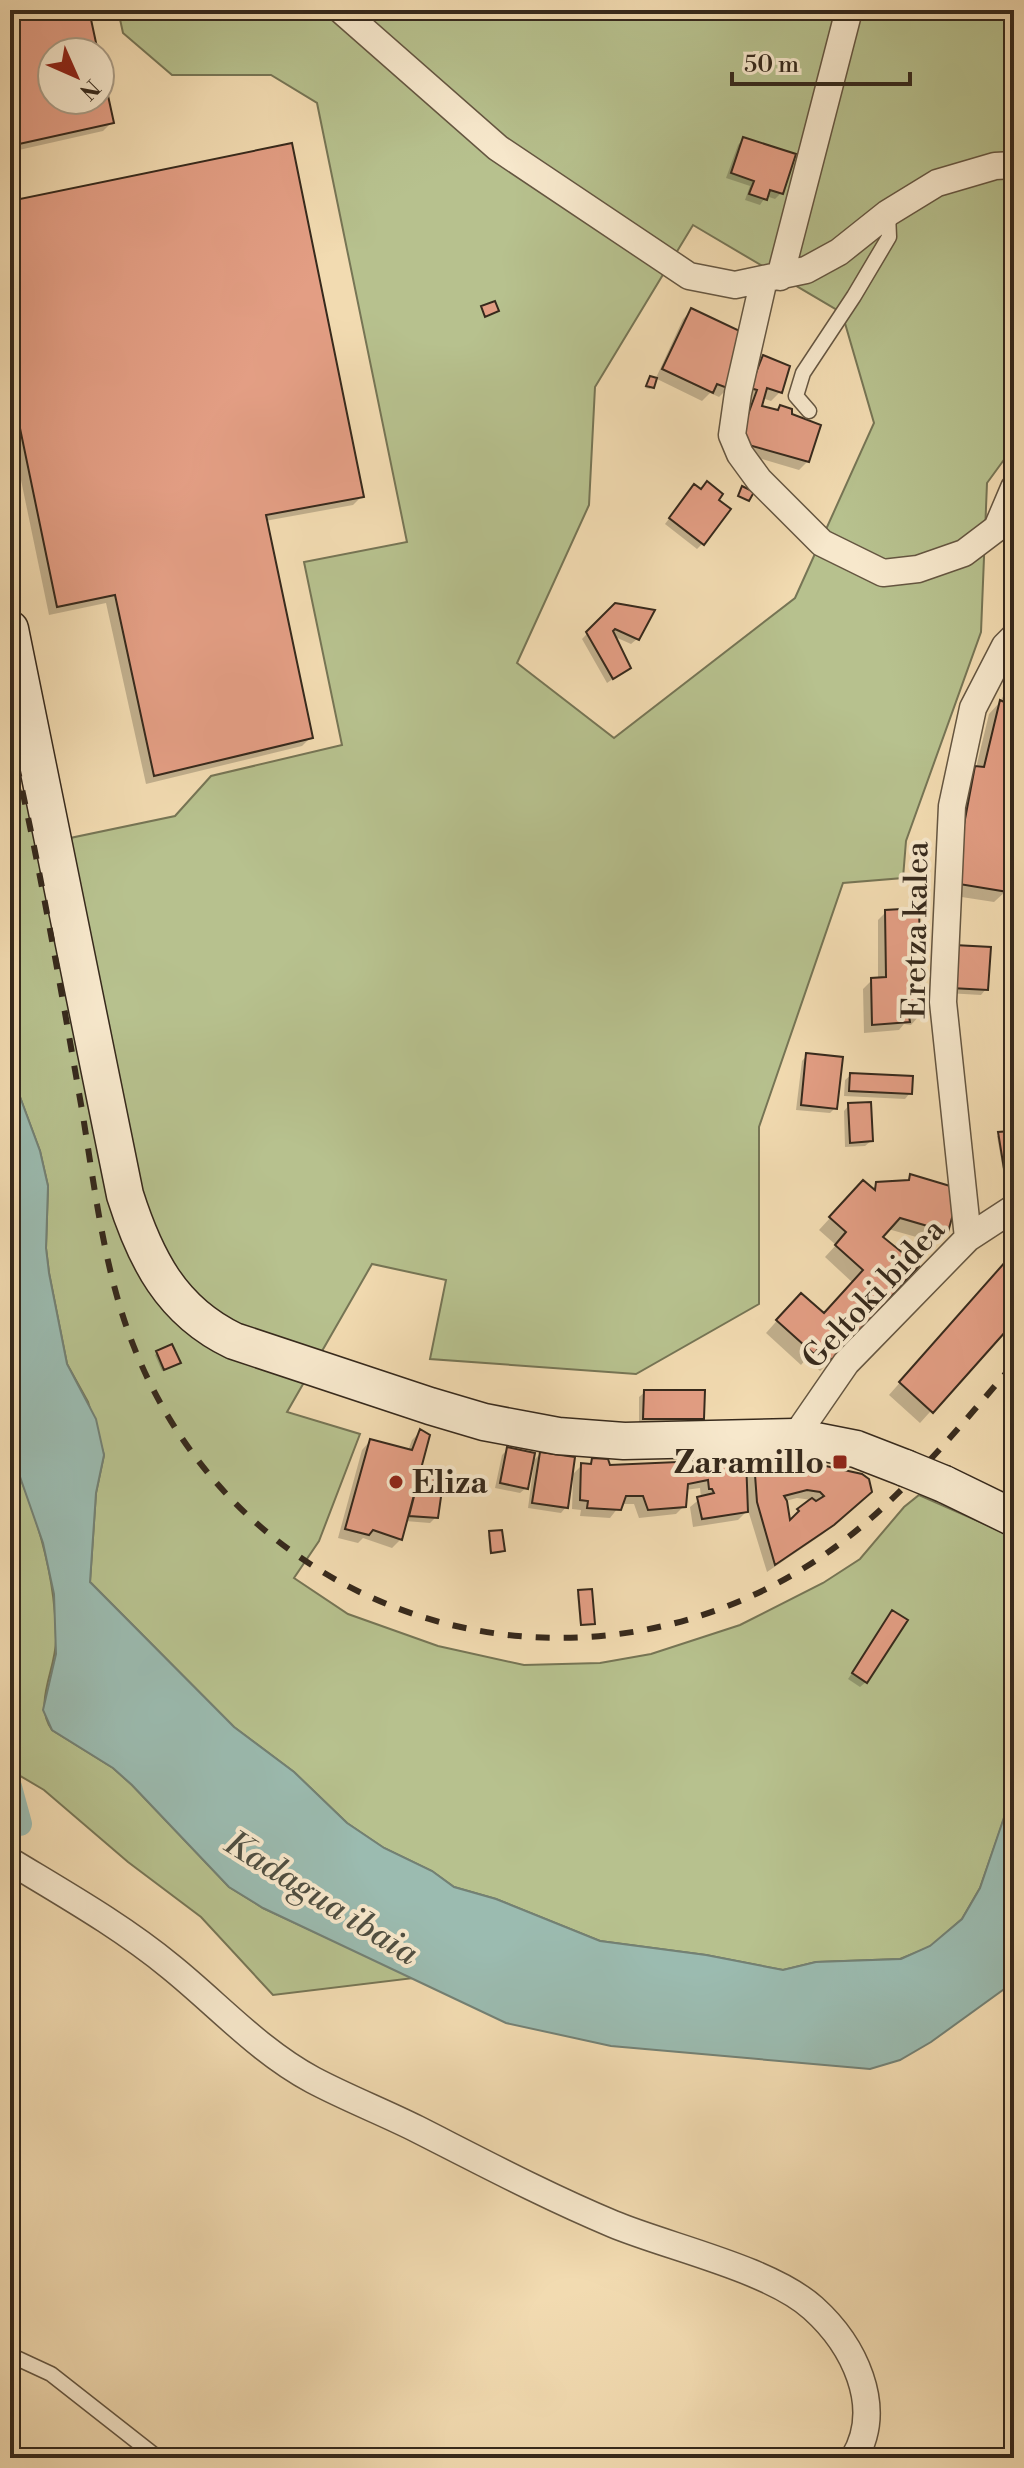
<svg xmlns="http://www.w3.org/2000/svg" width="1024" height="2468" font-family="'Libre Bodoni',serif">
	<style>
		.green { fill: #b7c18e; stroke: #767555; stroke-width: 2; fill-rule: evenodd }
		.water { fill: #9bbbb0; stroke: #738175; stroke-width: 2 }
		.shadow { fill: #0003; fill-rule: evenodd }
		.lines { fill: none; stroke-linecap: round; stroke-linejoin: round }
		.canal { stroke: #9bbbb0; stroke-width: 24 }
		.building { fill: #e39e84; stroke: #36291c; stroke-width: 2; fill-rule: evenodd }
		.lane-casing { stroke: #655641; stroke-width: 17 }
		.street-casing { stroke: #655641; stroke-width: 29 }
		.secondary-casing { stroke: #36291c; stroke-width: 39 }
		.lane { stroke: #f7e8cc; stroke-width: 14 }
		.street { stroke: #f7e8cc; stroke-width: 26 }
		.secondary { stroke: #f7e8cc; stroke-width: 36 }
		.rail { stroke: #36291c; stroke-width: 6; stroke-dasharray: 14 14; stroke-linecap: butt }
		.secondary-bridge-casing { stroke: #36291c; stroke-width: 39; stroke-linecap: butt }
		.secondary-bridge { stroke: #f7e8cc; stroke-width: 36 }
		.poi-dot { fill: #8f2418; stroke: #f7e8cc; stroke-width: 3 }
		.labels { text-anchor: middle; stroke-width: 8; stroke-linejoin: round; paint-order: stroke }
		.street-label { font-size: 32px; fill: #36291c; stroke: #f7e8cc }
		.poi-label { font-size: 32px; font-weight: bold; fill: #36291c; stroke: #f7e8cc; text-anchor: end }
		.water-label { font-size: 34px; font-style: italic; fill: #4f4e41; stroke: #f7e8cc }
	</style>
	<rect width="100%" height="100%" fill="#f2dbb1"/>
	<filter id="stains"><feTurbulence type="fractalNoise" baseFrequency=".0025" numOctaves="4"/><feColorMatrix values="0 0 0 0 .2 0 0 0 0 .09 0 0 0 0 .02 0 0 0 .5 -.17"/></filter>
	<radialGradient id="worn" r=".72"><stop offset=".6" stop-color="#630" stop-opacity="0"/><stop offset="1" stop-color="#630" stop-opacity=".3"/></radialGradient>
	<path class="green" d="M118,10H1014V446L987,483L981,632L906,841L903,878L843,883L759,1127V1304L636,1374L430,1359L446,1280L372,1264L287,1412L360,1434L319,1541L294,1578L348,1614L438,1646L524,1665L600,1663L651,1654L740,1625L823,1583L860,1559L904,1507L919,1495L1014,1537V1790L980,1888L962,1919L930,1947L900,1959L816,1962L783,1970L706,1955L600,1941L496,1899L454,1887L432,1871L384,1848L347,1823L294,1772L234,1727L90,1582L96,1493L104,1455L88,1402L67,1364L49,1273L46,1248L48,1186L40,1151L10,1070V768L46,843L175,816L211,776L342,745L304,562L407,542L317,103L271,75H172L123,33ZM693,225L842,313L874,423L795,598L614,738L517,663L589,505L595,387Z
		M1014,1429V1493C998,1472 1006,1452 1014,1429Z
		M10,1448C14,1465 21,1479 27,1495C45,1543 56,1589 56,1640C56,1669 33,1704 52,1730L113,1768L132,1785L229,1887L263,1908L414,1978L273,1995L201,1917L128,1862L44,1790L17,1774L10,1748Z"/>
	<path class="water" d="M10,1070L40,1151L48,1186L46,1248L49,1273L67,1364L96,1419L104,1455L96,1493L90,1582L234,1727L294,1772L347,1823L384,1848L432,1871L454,1887L496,1899L600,1941L706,1955L783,1970L816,1962L901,1959L930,1946L962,1919L980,1888L1014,1788V1979L1007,1987L931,2042L900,2060L870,2069L611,2046L506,2023L263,1908L229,1887L132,1785L113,1768L52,1730L43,1710L56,1654L54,1594L43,1543L10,1448Z"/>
	<path class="shadow" d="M10,10H87L96,52H52V100H100V68L112,122L103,131L10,152Z
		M743,139L781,193L775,199L766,196L760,205L745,200L750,186L726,178L738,145Z
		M10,203L362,496L353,505L265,521L311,737L302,746L146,784L106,603L49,615L10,427Z
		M692,310L728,388L719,397L710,393L702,401L655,378L650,389L645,388L650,378L655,380L683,319Z
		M763,358L780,392L771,401L762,398L760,407L776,411L780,407L808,461L799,470L731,450L755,366Z
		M689,492L703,543L697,549L665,524Z
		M615,605L637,639L631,644L613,636L629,668L607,683L582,639Z
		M1014,676V805L1006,838V891L994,902L942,894L964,779L976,768L989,714L1000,702Z
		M886,912L919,1016L911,1025L904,1024L899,1030L864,1033L863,989L872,980H878V920Z
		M949,952L986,989L981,995L946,993Z
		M807,1055L835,1108L830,1113L796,1110L802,1061Z
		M851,1075L910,1093L905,1099L844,1096L845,1080Z
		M849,1105L871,1141L865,1146L845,1147L844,1111Z
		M1009,1133L1014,1175L1004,1176L997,1136Z
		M910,1177L946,1231L934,1242L888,1229L881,1237L832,1359L820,1371L807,1358L801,1365L766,1333L789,1307L823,1316L853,1283L825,1257L836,1245L819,1230L852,1194L872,1190L877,1184L905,1182Z
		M1014,1253V1319L920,1423L889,1395Z
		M157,1353L178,1363L162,1371L155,1355Z
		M645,1392L702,1418L696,1424H639V1397Z
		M420,1432L419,1471L433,1474L429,1491L436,1517L430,1523L405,1521L401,1539L392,1548L363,1538L358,1543L338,1538L362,1450L370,1441L408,1451L412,1440Z
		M508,1449L526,1488L520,1493L495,1488L502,1455Z
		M540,1454L571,1476L582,1465L587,1466L593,1460L609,1467L745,1473L754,1463L860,1500L823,1534L767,1572L748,1510L738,1520L693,1527L690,1507L701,1498L700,1488L685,1490L684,1506L676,1514L639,1518L634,1504H621L610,1518L580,1516L581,1510L572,1509L573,1480L570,1479L566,1507L561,1513L528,1508L534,1463L532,1462ZM797,1498L812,1500L788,1521L785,1501Z
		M490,1533L503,1550L501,1553L490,1554L488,1535Z
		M579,1592L593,1623L591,1625L580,1626L577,1594Z
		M892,1613L866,1682L860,1687L848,1679Z"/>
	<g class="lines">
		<path class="canal" d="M10,1787L20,1824"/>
	</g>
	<path class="building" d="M10,10H89L98,52H52V100H100V59L114,123L10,146Z
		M743,137L796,154L783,194L770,190L767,200L749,194L754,181L731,173Z
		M292,143L364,497L266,515L313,738L154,776L115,595L57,607L10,380V201Z
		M495,301L499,311L485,317L481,306Z
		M691,308L744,333L730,389L717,384L713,393L662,369Z
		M763,355L790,366L782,393L767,388L762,406L778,410L780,405L792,409V414L821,425L809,462L738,442L757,390L750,388Z
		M650,376L657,378L654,388L646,386Z
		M707,481L723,494L719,500L731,509L704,545L669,518L694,484L701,489Z
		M742,486L754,492L749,501L738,496Z
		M615,603L655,610L639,640L615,629L613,631L631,668L613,679L586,632Z
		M1014,683V814L1009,836L1014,837V843L1008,892L953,883L975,766L984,767L1000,700L1004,702Z
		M919,908L922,1017L909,1016L910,1022L872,1025L871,978L886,977L885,910Z
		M954,945L991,947L988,990L951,988Z
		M806,1053L843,1057L837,1109L801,1105Z
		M850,1073L913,1076L912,1094L849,1091Z
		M871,1102L873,1141L850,1143L848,1103Z
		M1011,1131L1014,1175H1005L998,1132Z
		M910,1174L960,1189L948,1232L900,1218L883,1237L919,1266L833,1361L819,1348L814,1354L776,1320L801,1293L824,1313L863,1270L835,1245L846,1232L829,1217L863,1180L875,1190L876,1182L909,1180Z
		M1014,1252V1322L933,1413L899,1382Z
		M172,1344L181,1363L164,1370L156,1351Z
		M644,1390H705L704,1419H643Z
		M420,1429L430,1435L402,1540L373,1530L369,1535L345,1529L370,1439L412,1450Z
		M507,1447L535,1453L528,1489L500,1483Z
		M540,1452L575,1457L568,1508L532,1503Z
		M592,1458L608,1459L610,1465L746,1459L748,1512L702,1519L697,1497L714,1493L712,1489H709L708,1480L688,1484L686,1507L648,1510L643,1496H626L621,1510L587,1508L588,1501L580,1500L581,1463L591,1464Z
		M754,1461H803L862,1474L869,1479L872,1492L834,1525L775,1565L757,1502ZM807,1490L820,1492L824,1496L816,1501L812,1498L809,1500L797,1509L799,1511L790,1520L787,1501L784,1496Z
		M421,1469L436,1473L432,1490L441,1497L438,1518L409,1516Z
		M502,1530L505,1551L491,1553L489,1531Z
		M592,1589L595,1624L581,1625L578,1590Z
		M892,1610L908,1620L867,1683L852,1673Z"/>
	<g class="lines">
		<g class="lane-casing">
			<path id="lane" d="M809,411L796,396L803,373L854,296L889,237L888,213
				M10,2355L51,2374L158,2458"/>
		</g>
		<g class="street-casing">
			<path id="street" d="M341,10L498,148L689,276L735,285L806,270L839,252L888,213L937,183L995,166L1014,165
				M780,277L849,10
				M764,279L738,393L732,435L740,454L759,480L822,543L883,573L918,569L964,553L997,528L1014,488
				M968,1238L943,1002L952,806L973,708L1005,646L1014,637
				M795,1437L846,1363L968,1238L1014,1208
				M10,1861C66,1895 121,1926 171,1967C218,2005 259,2051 313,2080C347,2098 383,2112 417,2129C482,2162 546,2196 613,2224C668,2247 770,2269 813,2308C853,2344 885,2406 854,2458"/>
		</g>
		<g class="secondary-casing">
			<path id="secondary" d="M10,629L125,1195C145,1258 171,1311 234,1341L430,1406L484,1422L526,1430L558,1436L624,1441L795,1437L856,1449L905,1468
				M944,1484L1014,1518"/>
		</g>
		<use href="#lane" class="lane"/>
		<use href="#street" class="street"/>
		<use href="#secondary" class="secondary"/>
		<path class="rail" d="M10,736C39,859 60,985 82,1110C95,1189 104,1272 134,1347C240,1616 558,1719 804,1568C888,1517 950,1437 1014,1364"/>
		<g class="secondary-bridge-casing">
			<path id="secondary-bridge" d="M905,1468L944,1484"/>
		</g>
		<use href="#secondary-bridge" class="secondary-bridge"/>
	</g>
	<g class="poi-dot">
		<rect x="832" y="1454" width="16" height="16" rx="4"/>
		<circle cx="396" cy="1482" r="8"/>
	</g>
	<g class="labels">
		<g class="street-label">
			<text transform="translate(915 930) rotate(-89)" y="11">Eretza kalea</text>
			<text transform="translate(873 1293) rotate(-47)" y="11">Geltoki bidea</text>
		</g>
		<g class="poi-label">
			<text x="824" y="1473">Zaramillo</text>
			<text x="412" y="1493" text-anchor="start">Eliza</text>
		</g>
		<g class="water-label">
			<text transform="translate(322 1897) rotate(32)" y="12">Kadagua ibaia</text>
		</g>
	</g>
	<rect width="1024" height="2468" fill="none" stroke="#f2dbb1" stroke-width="40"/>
	<rect x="12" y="12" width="1000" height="2444" fill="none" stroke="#36291c" stroke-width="4"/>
	<rect x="20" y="20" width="984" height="2428" fill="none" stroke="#36291c" stroke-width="2"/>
	<g transform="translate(76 76) rotate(135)"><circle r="38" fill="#f7e8cc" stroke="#aa9c86" stroke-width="2"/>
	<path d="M0-6L14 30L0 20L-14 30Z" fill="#8f2418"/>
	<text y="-12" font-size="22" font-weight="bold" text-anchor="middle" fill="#36291c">N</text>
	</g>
	<path d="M732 72v12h178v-12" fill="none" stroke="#36291c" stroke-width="4"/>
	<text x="744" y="72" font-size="24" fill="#36291c" stroke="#f7e8cc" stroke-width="6" paint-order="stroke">50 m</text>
	<rect width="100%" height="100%" filter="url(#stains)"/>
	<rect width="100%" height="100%" fill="url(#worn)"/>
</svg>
